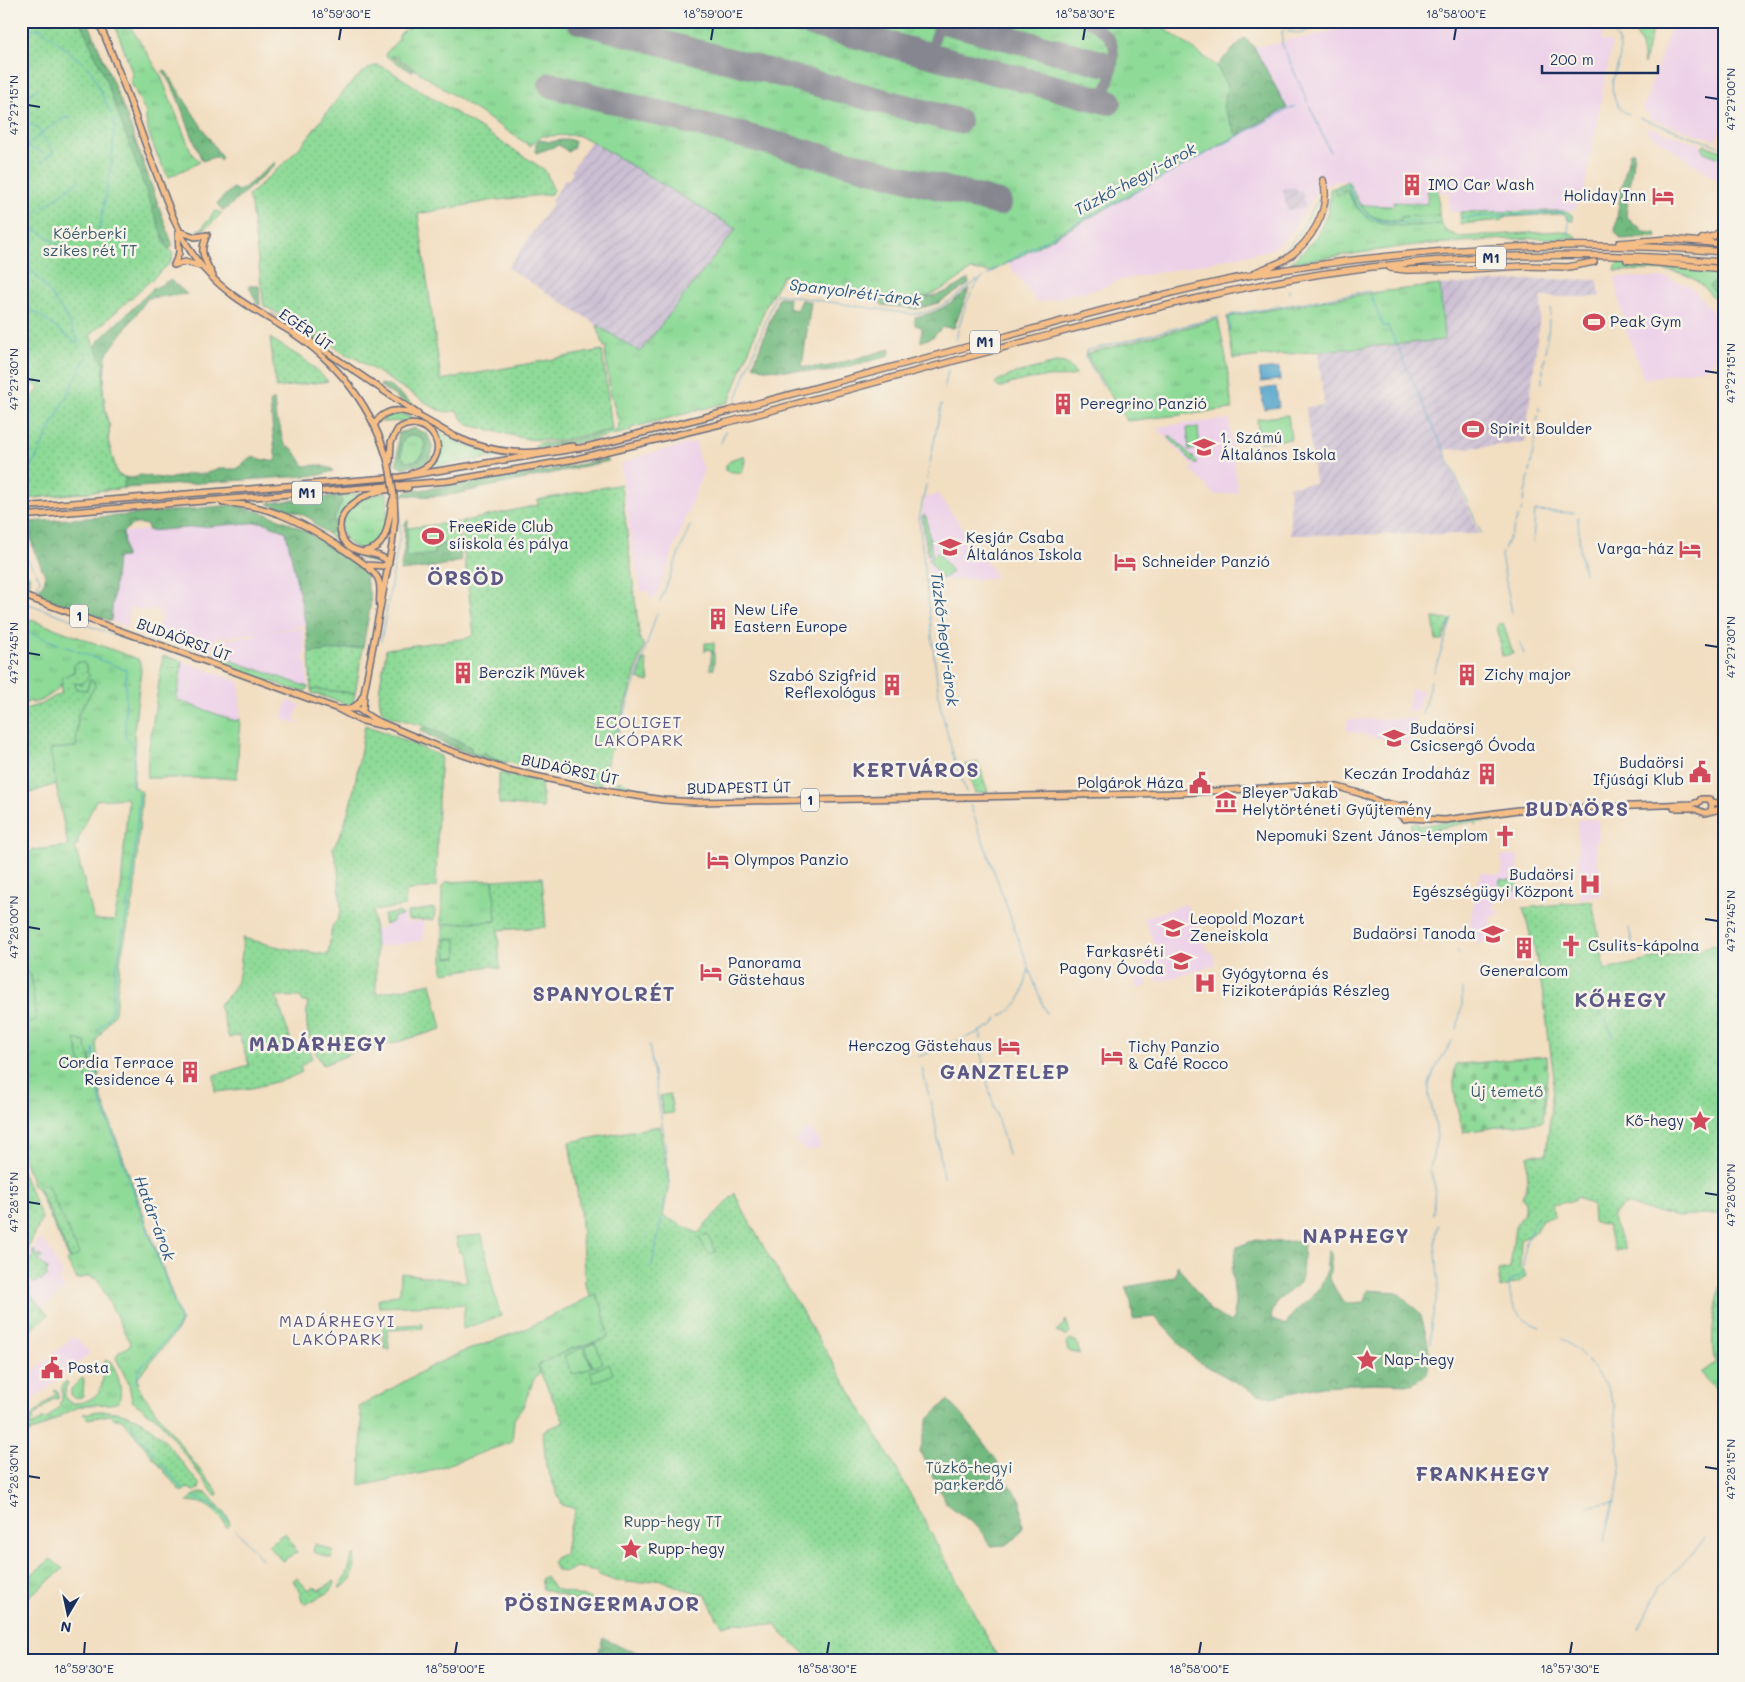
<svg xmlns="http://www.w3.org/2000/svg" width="1745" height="1682" font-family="Mali,sans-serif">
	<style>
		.built { fill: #edd1e9 }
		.industrial { fill: url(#industrial-furrows) }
		.grass { fill: url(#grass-tufts); stroke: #54847a; fill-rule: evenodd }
		.forest { fill: url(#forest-crowns); stroke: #46746f; fill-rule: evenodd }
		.wetland { fill: url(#wetland-marsh); stroke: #54847a }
		.cemetery { fill: url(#cemetery-stones); stroke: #54847a }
		.park { fill: url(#park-dots); stroke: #54847a }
		.pitch { fill: #8eda97; stroke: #54847a }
		.water { fill: #4fa4cb; stroke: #356a94 }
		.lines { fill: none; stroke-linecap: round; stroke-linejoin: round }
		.stream { stroke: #4fa4cb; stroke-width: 1 }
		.taxiway { stroke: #868690; stroke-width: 10 }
		.runway { stroke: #868690; stroke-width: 26 }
		.primary-casing { stroke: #666c81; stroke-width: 8 }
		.highway-casing { stroke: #666c81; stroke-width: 8 }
		.primary { stroke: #f6be87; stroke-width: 5 }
		.highway { stroke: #f6be87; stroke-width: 5.5 }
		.primary-bridge-casing { stroke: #666c81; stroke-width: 8; stroke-linecap: butt }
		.primary-bridge { stroke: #f6be87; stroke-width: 5 }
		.ticks { fill: none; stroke: #1b2f5e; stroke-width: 2 }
		.labels { text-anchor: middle; stroke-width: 5; stroke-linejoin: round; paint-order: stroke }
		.shield { fill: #f7f3e8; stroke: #5d6a87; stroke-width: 1 }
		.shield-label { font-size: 14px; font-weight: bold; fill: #1b2f5e }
		.poi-label { font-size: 15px; fill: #1b2f5e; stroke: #f7f3e8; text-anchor: start }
		.park-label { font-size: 15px; fill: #385a6c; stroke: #f7f3e8 }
		.street-label { font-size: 15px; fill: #1b2f5e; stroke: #f7f3e8 }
		.water-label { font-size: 16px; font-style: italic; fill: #2d5884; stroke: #f7f3e8 }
		.neighbourhood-label { font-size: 16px; letter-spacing: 1px; fill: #5c5986; stroke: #f7f3e8 }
		.district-label { font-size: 20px; font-weight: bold; letter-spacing: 1px; fill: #5c5986; stroke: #f7f3e8 }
		.neatline { fill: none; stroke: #1b2f5e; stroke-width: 2 }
		.ticks-label { font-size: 12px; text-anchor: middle; fill: #1b2f5e }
	</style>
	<defs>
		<pattern id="industrial-furrows" width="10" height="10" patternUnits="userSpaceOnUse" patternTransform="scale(1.25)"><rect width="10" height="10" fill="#ccbfd4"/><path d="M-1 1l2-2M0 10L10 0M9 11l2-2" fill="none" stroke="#afa4b8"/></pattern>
		<pattern id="grass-tufts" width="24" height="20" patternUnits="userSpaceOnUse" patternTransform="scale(1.25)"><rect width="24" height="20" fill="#8eda97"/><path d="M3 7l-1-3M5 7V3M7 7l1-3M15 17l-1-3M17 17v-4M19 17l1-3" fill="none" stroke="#7abb85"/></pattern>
		<pattern id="forest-crowns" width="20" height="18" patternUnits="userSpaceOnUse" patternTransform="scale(1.25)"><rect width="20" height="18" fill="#72ba80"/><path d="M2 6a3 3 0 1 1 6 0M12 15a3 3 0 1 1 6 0" fill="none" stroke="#5d986c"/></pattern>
		<pattern id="wetland-marsh" width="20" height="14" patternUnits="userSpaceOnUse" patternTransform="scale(1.25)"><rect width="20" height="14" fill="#8eda97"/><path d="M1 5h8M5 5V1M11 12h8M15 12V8" fill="none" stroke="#7abb85"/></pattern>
		<pattern id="cemetery-stones" width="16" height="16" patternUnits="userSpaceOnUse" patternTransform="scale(1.25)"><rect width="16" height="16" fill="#8eda97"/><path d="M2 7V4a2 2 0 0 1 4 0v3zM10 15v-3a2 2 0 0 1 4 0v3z" fill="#7abb85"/></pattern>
		<pattern id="park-dots" width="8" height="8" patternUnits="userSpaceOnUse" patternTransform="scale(1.25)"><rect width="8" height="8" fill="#8eda97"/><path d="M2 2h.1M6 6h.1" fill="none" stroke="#7abb85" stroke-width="1.8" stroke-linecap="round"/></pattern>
	</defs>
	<rect width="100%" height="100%" fill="#f7f3e8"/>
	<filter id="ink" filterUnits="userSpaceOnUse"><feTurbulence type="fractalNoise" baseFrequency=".02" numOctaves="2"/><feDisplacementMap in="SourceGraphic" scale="10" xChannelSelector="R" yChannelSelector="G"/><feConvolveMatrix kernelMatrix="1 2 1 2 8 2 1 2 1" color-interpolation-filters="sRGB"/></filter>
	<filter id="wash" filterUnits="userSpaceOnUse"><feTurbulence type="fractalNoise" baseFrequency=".0096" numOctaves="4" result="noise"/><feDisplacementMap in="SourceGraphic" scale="20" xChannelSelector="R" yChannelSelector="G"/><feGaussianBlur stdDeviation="1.12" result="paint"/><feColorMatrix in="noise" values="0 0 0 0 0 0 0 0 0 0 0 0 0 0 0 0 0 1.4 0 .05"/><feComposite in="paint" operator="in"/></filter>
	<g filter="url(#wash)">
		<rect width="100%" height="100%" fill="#f2dec1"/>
		<path class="built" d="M1410,21H1588L1596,22L1603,29L1602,41L1612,43L1584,191L1574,210L1449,212V193L1438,191L1436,187L1428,185L1427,204L1394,202V206L1359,205L1348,181H1336L1318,189L1294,229L1285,240L1270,250L1117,281L1108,286L1037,303L1008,263L1287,108L1254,47L1286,42L1288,39L1307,38L1343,28Z
			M1673,21H1689L1724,32V118L1716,140L1653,120L1643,109Z
			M1648,127L1700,144L1704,152L1724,160V173L1720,182L1647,132Z
			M1615,277L1668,278L1690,286L1715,314L1724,319V335L1716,357L1707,367L1701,369L1644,379L1625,327Z
			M1229,419L1238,493L1215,495L1190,469L1194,467L1156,427Z
			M696,442L699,461L704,469L657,595L650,599L648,591L641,592L635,560L632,550L621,464L643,455Z
			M938,494L995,574L992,579L930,580L921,518L926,496L932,497Z
			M262,522L286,532L306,625L269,631L303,628L306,654L304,657V661L307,665L308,687L221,657V655L215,652L219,640L255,636V633L215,638L212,653L155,635L160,620L159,611L150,608L149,612L129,607L128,627L111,621L117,558L125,556L123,532Z
			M182,661L240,682V719L236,721L177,700Z
			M1411,689L1423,690L1417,711L1407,712Z
			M288,700L300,705L294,719L299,722L298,725L282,718Z
			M1415,718L1408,745L1346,730L1348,720Z
			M1598,819L1599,841H1596L1597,865L1600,867L1602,895L1580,898L1577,820Z
			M1518,855V898L1497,896L1493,909L1499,910L1498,917L1491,916L1487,942L1476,944L1477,933L1468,932L1480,872L1500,875L1502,872L1501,856Z
			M1185,904L1204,937L1201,939L1210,953L1212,952L1216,965L1158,982L1155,974L1145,977L1148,985L1137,989L1131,971L1144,967L1151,956L1158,953L1144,918Z
			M404,915L405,922H424V940L376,948L375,929L385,927L384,924L393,922L392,917Z
			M807,1129L819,1139L820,1148L805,1151L795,1141Z
			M40,1238L48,1246L63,1275L58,1280L65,1288L43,1308L30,1293V1288L21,1278V1270Z
			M74,1336L90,1353L27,1405L21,1398V1382Z"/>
		<path class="industrial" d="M1689,21H1724V32Z
			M591,141L736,229L640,352L508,268L553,203L551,201L564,181L566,178L568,180L573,173L571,171Z
			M1296,187L1297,190L1303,192L1305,206L1303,208L1287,210L1283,189Z
			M1545,279L1598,280L1600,297H1542L1525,443L1443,450L1479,534L1291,535L1289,486L1315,483L1306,407L1324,405L1318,352L1444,340L1440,285Z
			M21,368L35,384L21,398Z"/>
		<path class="grass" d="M111,21H127L160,74L192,154L200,162L169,177C160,164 144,128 146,113L130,80L133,75L114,22Z
			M412,21H1154L1217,66L1244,38L1254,47L1287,108L1008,263L990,272L971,270L950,285L928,296L917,298L891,299L872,297L817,289L796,283L783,275L766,306L729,402L631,428V431C598,438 566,446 533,448L539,443H557L618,430L619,423L610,391L605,352L607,347H604L597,325L640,352L736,229L591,141L577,135L542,136L530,146L396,57L391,56L413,70L412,72L386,56V53L399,39V35L407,27L409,29L410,27L408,25Z
			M1628,21H1654L1644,64C1642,45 1639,37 1628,21Z
			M1704,145L1724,152V160L1704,152L1702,149Z
			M1428,185L1436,187L1438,191L1439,215L1402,217L1401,221C1385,221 1370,219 1359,205L1393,206L1394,202L1427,204Z
			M1334,188L1337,195L1347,190L1354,204L1365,216L1397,225L1441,224L1446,231L1460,237L1561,231L1573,234L1578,238L1508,239L1415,245L1290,263C1313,245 1332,220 1330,189Z
			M215,211L222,213L206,228L196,232L197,230L204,227V224L211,218V216Z
			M1620,262L1714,271V276L1719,282L1718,285L1713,283L1714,291L1724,292V300H1716C1707,290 1698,280 1686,275C1667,267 1635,271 1615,271L1616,266Z
			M1440,285L1444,340L1233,359L1227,317L1369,293Z
			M1218,319L1226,358L1232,409L1127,421L1085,354Z
			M394,414C416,414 432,430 451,438C470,447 487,452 507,456L431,466C442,447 443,429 417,423C406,420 393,422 381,422L382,419Z
			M414,435C430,438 426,451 418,460L407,462L401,456V443L407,437Z
			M387,492C389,512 387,529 376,546C371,547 366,550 361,549C345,547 335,527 346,513C355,502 374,494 387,492Z
			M367,493C353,502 332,513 338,534C339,538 342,544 345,547C355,555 370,557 382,560V563C360,564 344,548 328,534L336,528L334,518L342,502L341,497L336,496Z
			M21,616L132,657L138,659L140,663L141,670L134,732L135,749L133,786L142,792L134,897L121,956L115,1012L96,1041L101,1096L173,1297L180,1320L182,1321L175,1333L138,1377L139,1383L137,1386L195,1464L217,1491L218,1495L214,1494L160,1421L132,1401L129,1384L116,1358L119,1352L131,1345L98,1280L90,1276L77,1279L67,1261L69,1258L37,1188L33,1185L23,1155H21V1094L28,1087L21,1035V1024L25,1023L31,975L21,967V860L32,850L68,846L49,749L76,747L78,714L95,686L90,679L87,690H76L75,683L81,684L87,673L74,664V672L63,677V683L60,684V687C51,695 44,701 32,703L31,701L21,705ZM127,798L128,800L121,888L114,921L94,920L75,846L78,845V839L96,800Z
			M163,656L182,661L177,700L236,721L240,719L237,778H147L148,754Z
			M221,657L308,687L306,691C300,691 291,689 286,687C279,685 277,682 270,682L218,661Z
			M311,689L355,693L353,702L350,705L312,693Z
			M620,781L644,791V793L616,789V783Z
			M493,880L497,921L441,924L442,886L447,882Z
			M400,912L403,915L393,917V922L384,924V915Z
			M482,1235L494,1292L501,1316L462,1329L465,1304L379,1307L378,1300L400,1293L401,1273L467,1282L462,1254L459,1252L456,1237Z
			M1724,1270V1394L1720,1390L1718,1391L1701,1373L1715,1363C1708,1333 1718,1299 1724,1270Z
			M596,1294L602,1306L608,1335L605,1339L571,1349L538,1365L540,1372L534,1379L523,1407L514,1419L512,1442L427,1472L360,1486L362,1422L359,1407L428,1368L460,1353L523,1330Z
			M423,1324V1328L387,1330L389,1349H385L382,1326Z
			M106,1360L111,1362C118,1376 123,1387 119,1402C107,1406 93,1403 79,1407C58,1415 43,1430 21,1435V1422C34,1423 30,1430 43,1418L45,1420L61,1405L59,1403L62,1400V1387L66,1381L68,1383C53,1414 97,1404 101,1387C104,1379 102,1372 103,1364Z
			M82,1378L84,1379L83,1396C79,1399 74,1398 71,1395V1389Z
			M56,1390L58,1391V1399L54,1398L32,1418L34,1421H29L28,1415L31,1417L56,1393L54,1391Z
			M201,1492L207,1493L229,1519L230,1525L227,1528C220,1513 204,1499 187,1502L193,1496Z
			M285,1533L297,1552L282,1561L268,1545Z
			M354,1555C357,1569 353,1583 339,1588L348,1572L351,1559Z
			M51,1559L63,1569L21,1603V1583Z
			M546,1576L555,1589L607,1603L608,1608L590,1605L542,1589L543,1587L541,1579Z"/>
		<path class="forest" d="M41,21H88L127,117L173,246L170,249L166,247L170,252V260Z
			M1632,21H1648L1649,24L1647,30L1644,31Z
			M1244,38L1254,47L1287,108L1237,135L1223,107L1227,87L1217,66Z
			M165,70L222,158L220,160L215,157L202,161L175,92L163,71Z
			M567,139L574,141V147L568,152L559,145L536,153V143L540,140L550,142Z
			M1630,152H1634L1626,215L1633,224L1640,227L1643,232L1656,233L1657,237L1621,239L1615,231L1621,190Z
			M275,162L276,164L224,211L221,209L217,203L233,188L238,191L243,189Z
			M1714,271L1724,274V292L1714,291L1709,286L1712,283L1718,285L1719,282L1714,276Z
			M968,279L969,284L938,303L917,309L882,305L879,302L882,300C913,300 943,299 968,279Z
			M170,280L187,294L148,298L106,355L103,393L107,420L110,426L108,441L117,474C125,478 133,480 140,475L168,479L189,474H205L216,469H237L250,457L276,462L270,403L274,399L276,420L280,426L282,439L286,446L293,449L304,466L319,465L332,469L333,471L320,475L124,488L25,499L99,340L153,289Z
			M249,286H259L260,305L257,304Z
			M969,289L954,328L943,327L934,336L921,342L922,327L915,325V317C939,313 951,303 969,289Z
			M779,297L789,298L788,308L796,310L801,300L811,302L802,367H826L890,349L889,356L826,372L764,369L753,366Z
			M271,313L299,328L310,332L327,343V347L325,349L307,334Z
			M381,384L388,385L427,415L424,416L380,386Z
			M414,428L427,434C434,449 436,450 426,464L402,468L396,465C399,454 396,444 399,433ZM414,435C430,438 426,451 418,460L407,462L401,456V443L407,437Z
			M607,459L609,461L469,491C447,497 426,497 402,495L405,492L535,473Z
			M336,496L341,497L342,502L334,518L336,528L328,534L315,525L313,520C299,512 286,508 270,505L268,503Z
			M232,505C284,515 319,537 362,567H356L365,574L371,602L363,647L309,653L306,625L286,532L263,522L149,531L147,525C134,523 133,523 123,532L125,557L117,558L111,621L36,594L45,581V575L33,548L30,531L27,529L26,522L131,515Z
			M408,520L407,551L434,554L433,545L459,542L461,561L434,567L400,571L404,550L405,523Z
			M21,574L29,575L30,581L29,587L21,585Z
			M424,726L471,747L472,752L481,755L485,752L506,763V766C477,756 445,747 420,730Z
			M1255,1240L1283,1242L1304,1240L1302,1276L1300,1283L1277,1301L1271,1316L1272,1320L1286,1325C1293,1307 1314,1301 1322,1284C1327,1275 1327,1260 1328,1249L1332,1256L1329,1277L1341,1300L1347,1303L1365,1302L1368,1290L1397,1292L1420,1313L1426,1334L1430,1357L1427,1374L1412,1384L1373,1383L1322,1386L1272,1397L1257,1394L1194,1359L1155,1317L1133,1319L1131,1302L1125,1287L1160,1281L1176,1275L1177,1265L1210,1310L1229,1322L1234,1318L1235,1300L1232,1270L1237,1247Z
			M948,1400L963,1416L995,1458L1006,1481L1021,1500L1023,1527L1016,1538L1005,1545L991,1546L978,1527L946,1503L920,1452L928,1419Z
			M603,1638L627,1650L634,1651L649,1661H596Z"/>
		<path class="wetland" d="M1348,181C1362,210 1366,221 1401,221V217L1439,215L1441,224C1418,225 1385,231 1365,216C1357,209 1352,199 1347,190L1337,195L1334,188Z
			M1566,211L1572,215L1573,221L1568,220L1566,216L1562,214L1504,217L1503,220L1461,224L1460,212Z"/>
		<path class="cemetery" d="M1547,1056L1548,1076L1543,1122L1497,1127L1463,1132C1458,1110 1450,1086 1456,1064C1486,1063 1516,1058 1547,1056Z"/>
		<path class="park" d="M21,21H80L104,75L166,246L173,254L171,262L90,335L104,365L103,393L107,420L110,426L108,441L117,474L125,478L124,488L21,499V412L39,389L21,366Z
			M378,65L389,70L545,170L553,189L551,194L489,201L418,214L441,380L602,350L612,430L557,441L528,439L468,425L461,417L458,411L447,412L438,410L355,358L343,353L314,331L300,327L289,319L264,306L251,205L248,196C265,180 283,165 299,148C319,127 352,70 378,65Z
			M270,338L305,360L328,381L276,388Z
			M1060,362L1067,364L1076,373L1075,375C1065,378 1057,376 1047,377C1030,378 1014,382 999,388L995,383L997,381L1016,373Z
			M744,456L745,461L742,473L726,471V465L732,459Z
			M621,484L640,640L644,645L600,785L524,767L506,761V763L490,757L485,752L481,755L472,752L471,747L424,726L385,715C372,701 385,667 386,649L468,638L474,634L460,522L538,505V500Z
			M1433,618L1451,620L1442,640H1436Z
			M1503,623L1513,654L1502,656L1497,625Z
			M705,643H714V669H710L712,651L708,649L705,652Z
			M363,647L355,693L311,689L309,653Z
			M644,659L646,660L649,682L638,679Z
			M79,662L84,663L88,669L86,672L90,675L82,684L75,683L76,689L87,690L90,679L94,682L95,686L78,714L76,747L50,749L56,784L21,796V710L42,704L59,694L61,695L62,677L74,672V664Z
			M365,725L379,730L441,756L438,800L436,887L406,891L405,906L373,911L376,948V994L431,983L442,1029L366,1051H355L348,1055L323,1065C309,1043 304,1028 308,1002H303L300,997L276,996L294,1050L307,1045L312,1058L300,1067L302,1072L287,1079L252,1088L215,1092L214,1075L249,1065L239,1035L229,1038L219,1004C243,987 240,964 243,938L283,948L328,955L332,927L338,919L341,910L338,869L333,848C353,817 358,762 365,725Z
			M978,762L988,792L975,793L964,765Z
			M499,773L541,782L543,808L499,804Z
			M1513,815H1515L1516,820L1479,822L1475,825V821L1417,833H1413L1411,831V824L1413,823H1418V825L1420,826L1481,816L1489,817Z
			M542,877L546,927L498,930L500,969L492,966L443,973V924L496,921L493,880Z
			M1592,901L1605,970L1724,943V1214H1702L1679,1217L1642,1209L1625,1204L1611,1216L1625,1249L1615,1251L1607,1225L1593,1222L1592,1205L1577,1197L1571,1201L1552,1205L1555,1217L1542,1219L1537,1231L1521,1240L1520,1267L1526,1276L1519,1282L1500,1288L1498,1271L1510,1269L1515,1227L1525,1212V1203L1522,1197L1527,1186L1528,1156L1533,1154L1546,1155L1554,1078L1544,1000L1533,941L1530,938V934L1523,908Z
			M434,908L435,910L434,920H408L407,912Z
			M75,1039L86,1042V1048L90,1055L92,1079L87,1080L82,1069Z
			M660,1126L669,1183L663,1216L698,1233L735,1193L742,1209L774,1265L890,1457L1000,1661H809L808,1656L780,1631L776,1625L734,1623L723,1626L717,1618L706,1595L683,1589L658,1579L639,1583L615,1581L599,1575L597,1571L576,1567L566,1572L558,1571L552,1563L556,1557L565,1554L568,1533L576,1509L562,1505L546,1466L543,1431L564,1422L540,1372L538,1365L571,1349L605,1339L608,1335L602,1306L596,1294L591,1297L585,1283L580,1210L569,1142Z
			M21,1169L42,1218L21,1264Z
			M47,1184L79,1254L71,1260L38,1186Z
			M34,1250L37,1257L39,1255L42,1257L39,1261L48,1270L46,1273L48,1275L41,1281L39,1279L34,1284L25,1275L29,1268L27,1265L34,1255L32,1253Z
			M21,1278L30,1288V1294L48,1315L31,1330L21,1329Z
			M1066,1320L1070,1332L1066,1336L1056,1332L1062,1327Z
			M1070,1339L1076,1341L1080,1354L1068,1351L1066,1343Z
			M98,1411C152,1409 170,1450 200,1485L199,1489L194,1491L188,1488L181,1492L122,1419H115L110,1415L88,1419L83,1414Z
			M297,1578L308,1590L313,1587L320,1590L334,1581L335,1583L329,1592L306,1604L302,1601L298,1589L293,1580Z"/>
		<path class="pitch" d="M1288,415L1291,439L1259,442L1257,419Z
			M1198,427L1200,449L1189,450L1187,428Z
			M1170,435L1198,462L1196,465L1168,437Z
			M922,516H926L932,554L928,555Z
			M457,522L459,542L434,545V554L405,557C408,547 407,538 408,528Z
			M938,552L952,572L942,579L928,559Z
			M1500,879L1517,881L1516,890L1499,888Z
			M446,939H456L457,957L447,958Z
			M21,967L31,975L36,1020L21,1024Z
			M670,1094L673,1113L663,1114L660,1096Z
			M707,1234L716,1251L709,1255L699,1238Z
			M32,1298L37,1305L21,1319V1308Z
			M595,1343L603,1363L593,1367L585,1347Z
			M583,1347L592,1367L573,1375L564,1356Z
			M609,1364L613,1374L594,1382L590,1372Z
			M315,1544L334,1551L331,1558L313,1552Z"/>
		<path class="water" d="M1279,368L1280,380L1261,382L1259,370Z
			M1276,387L1279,407L1264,409L1261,389Z"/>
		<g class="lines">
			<path class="stream" d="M1604,21C1611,29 1618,37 1620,48C1622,68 1605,79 1616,101C1619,108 1622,112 1629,114
				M21,28L42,29L86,66L91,70L111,114
				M21,100L38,88
				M1640,118L1724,148
				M21,127L25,124C36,124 39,130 44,138C47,143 51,147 54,152L40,162
				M42,133L64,118L71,119
				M26,146L41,152
				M21,150L41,134
				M1330,152L1282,44V31L1302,33L1332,22L1340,21
				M1337,190L1347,184C1350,191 1353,199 1357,205C1375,230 1409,222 1435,220
				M43,208L80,180
				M1460,218L1562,212L1569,218L1568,234
				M26,224L65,248
				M21,231L33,215L40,210
				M97,243L111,166L115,124L113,118
				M21,256L63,311L78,340L77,343
				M1281,257L1301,230L1318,200
				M988,275L1021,253L1295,106
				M1289,290V293
				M21,302L77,343
				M1230,315L1369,291L1383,326H1388L1389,328L1481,533
				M1550,316L1551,309
				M1230,330L1228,319L1232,315
				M1548,334L1549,320
				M1547,339V335
				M956,340C959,323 970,285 984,277
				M1546,343L1547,341
				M79,345L80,346
				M1545,352L1546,345
				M1544,366L1545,357
				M1543,374V369
				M1542,383V377
				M1102,385L1085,357L1086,351L1219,317
				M944,390L948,370
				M735,402L776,294L911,314C939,313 956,296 978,280
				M1539,411V407
				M1537,421L1538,416
				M1535,442L1536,435
				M721,443L725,431
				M1533,449L1534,444
				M1532,457L1533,451
				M1531,465L1532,459
				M1530,473V468
				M927,479L941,405
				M926,485L919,519L936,672L940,705L954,758L966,792
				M22,494V486L87,355L86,352
				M1525,494L1529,476
				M1523,502L1525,496
				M1521,512L1522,509
				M1578,517L1580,554L1584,573
				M1515,524L1518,517
				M25,527L26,557L40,579L35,595
				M1511,534L1514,527
				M1533,542L1535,511L1574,513
				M1504,549L1510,536
				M1502,553L1501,556L1512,613
				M21,601L133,642
				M660,602L690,525
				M23,626L22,630L25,631L58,644
				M381,641L400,535V497
				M1519,642L1520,643
				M1520,644L1524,654
				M64,646L126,670L125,737L135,749L132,786L134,788
				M1434,672L1452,619
				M1422,714L1431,681
				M613,749L657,613
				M970,805L1029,968C1023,991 1024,1004 1001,1016
				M1629,928L1633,946
				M1433,935L1434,936
				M1457,951L1460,955
				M1029,969L1046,1013
				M1592,998L1602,1018
				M1605,1019L1614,1037
				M1457,1029L1462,1004V989
				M981,1031V1039
				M96,1033L110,1015L112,1008L115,975L132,886L139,795
				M649,1045L665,1141L669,1182L652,1265L650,1269
				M981,1046C984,1084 999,1118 1008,1155
				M93,1048L100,1100L180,1318L178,1326L139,1370L136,1383
				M935,1050L977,1033L993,1025L997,1018
				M919,1056L931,1052
				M921,1064L935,1120L943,1177
				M1433,1214L1435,1187L1430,1170L1437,1136L1434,1115L1429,1097V1084L1435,1069L1452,1041
				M1523,1267L1526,1242L1537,1218
				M1522,1274L1509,1282C1510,1306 1517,1319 1540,1327
				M1724,1301L1721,1316L1724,1347
				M1562,1339L1577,1350L1587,1360L1607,1387L1614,1404L1621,1474L1604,1543
				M1431,1343V1324L1439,1287L1435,1243L1438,1225
				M1724,1355L1720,1369L1724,1372
				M132,1423L133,1428L155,1455
				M161,1463L184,1491
				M194,1497L211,1503L220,1512
				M1588,1506L1615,1502
				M221,1513L228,1521
				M236,1530L262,1559
				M1689,1557L1706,1538
				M595,1603L608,1606
				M1639,1628L1660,1587L1688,1558"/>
			<path class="taxiway" d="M1087,21C1111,37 1118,40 1112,71C1109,82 1107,90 1101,99
				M929,55L941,21"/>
			<path class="runway" d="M579,21L958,121
				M800,21L1109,102
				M943,21L1101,63
				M551,85L999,203"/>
		</g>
	</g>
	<g filter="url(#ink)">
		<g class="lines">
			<g class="primary-casing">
				<path id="primary" d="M98,21C120,69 136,120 155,170C167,201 176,231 196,259C219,291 255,310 288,330C338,362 374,408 389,466
					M179,231L195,237L207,235
					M207,235C198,254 205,259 213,276
					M174,265L179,253L178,233
					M174,265L185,262L200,266
					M294,333L303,336L418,414
					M375,424C380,415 389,410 400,411C418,412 440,430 456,437C482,449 510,454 538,452C550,451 561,447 573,446
					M390,461L391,442L398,429C428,409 462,459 412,473
					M223,503C271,504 309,526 347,552C357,559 370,566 377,577C383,586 378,597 380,607
					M21,507L400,477L586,447L729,411
					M21,516L448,481L576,459L725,423
					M365,551C391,547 387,519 393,499
					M389,563C380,551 362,555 350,547C344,543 340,535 340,527C339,509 364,494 380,491C389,489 399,489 408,488
					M366,565L383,566L389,563
					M21,595L338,709H358L375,720L437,746L507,770L610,792L663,800L696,802L1180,793L1314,785L1338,787L1362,794L1382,803L1398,813L1404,819L1409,818L1412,812
					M352,708L359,703L364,694
					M338,709L359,720L384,726
					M363,712L364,693L392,545L395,519L394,496
					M1711,802L1724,804
					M1385,803L1399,806
					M1698,803L1701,799H1709L1712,804L1711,811
					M1399,806L1406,805L1412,812
					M1674,808H1692L1705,813L1724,808
					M1409,818L1445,820L1518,810L1692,804L1698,802"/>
			</g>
			<g class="highway-casing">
				<path id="highway" d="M1702,239L1714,236L1724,228
					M1619,243L1669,239L1724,244
					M1627,260L1724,269
					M1390,268L1406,270L1469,269L1524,266L1568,267L1594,262
					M1254,273C1264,268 1276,265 1286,259C1310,243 1332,210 1323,180
					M729,411C819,387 909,362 1000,338C1080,316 1160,294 1242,277C1282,269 1322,264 1363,259C1482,245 1604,241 1724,252
					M725,423C832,393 939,364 1046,336C1137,312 1228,289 1321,274C1453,254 1590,250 1724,262"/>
			</g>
			<use href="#primary" class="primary"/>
			<use href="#highway" class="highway"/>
			<g class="primary-bridge-casing">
				<path id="primary-bridge" d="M389,466L394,496"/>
			</g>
			<use href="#primary-bridge" class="primary-bridge"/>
		</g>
	</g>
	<path class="ticks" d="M339,40L341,28M711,40L713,28M1083,40L1085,28M1454,40L1456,28M1705,97L1718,99M28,105L40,107M1705,371L1718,373M28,379L40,381M1705,645L1718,647M28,653L40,655M1705,919L1718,921M28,927L40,929M1705,1193L1718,1195M28,1202L40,1204M1705,1467L1718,1469M28,1476L40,1478M84,1654L85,1642M455,1654L457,1642M827,1654L829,1642M1199,1654L1201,1642M1570,1654L1572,1642"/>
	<defs>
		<g id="building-bare" transform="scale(1.725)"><path d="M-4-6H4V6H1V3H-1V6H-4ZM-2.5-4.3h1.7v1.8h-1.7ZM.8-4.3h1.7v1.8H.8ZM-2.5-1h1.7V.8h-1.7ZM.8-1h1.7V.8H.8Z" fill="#d1495b" stroke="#f7f3e8" stroke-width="2.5" paint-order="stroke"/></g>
		<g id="hotel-bare" transform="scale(1.725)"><path d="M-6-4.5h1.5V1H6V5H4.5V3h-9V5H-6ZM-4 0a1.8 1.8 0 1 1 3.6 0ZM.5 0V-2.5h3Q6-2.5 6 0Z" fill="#d1495b" stroke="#f7f3e8" stroke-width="2.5" paint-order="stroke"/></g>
		<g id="stadium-bare" transform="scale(1.725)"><path d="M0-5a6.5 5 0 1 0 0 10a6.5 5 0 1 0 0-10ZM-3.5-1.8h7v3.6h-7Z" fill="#d1495b" stroke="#f7f3e8" stroke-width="2.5" paint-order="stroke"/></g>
		<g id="school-bare" transform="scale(1.725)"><path d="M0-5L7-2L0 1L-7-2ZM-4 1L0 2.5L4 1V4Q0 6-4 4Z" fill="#d1495b" stroke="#f7f3e8" stroke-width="2.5" paint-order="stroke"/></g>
		<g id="civic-bare" transform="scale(1.725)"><path d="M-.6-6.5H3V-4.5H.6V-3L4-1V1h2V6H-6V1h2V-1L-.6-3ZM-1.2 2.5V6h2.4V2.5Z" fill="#d1495b" stroke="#f7f3e8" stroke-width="2.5" paint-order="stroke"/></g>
		<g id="museum-bare" transform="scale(1.725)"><path d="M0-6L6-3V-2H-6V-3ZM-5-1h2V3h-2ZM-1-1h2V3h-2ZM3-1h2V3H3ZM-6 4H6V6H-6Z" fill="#d1495b" stroke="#f7f3e8" stroke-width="2.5" paint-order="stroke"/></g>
		<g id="church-bare" transform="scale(1.725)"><path d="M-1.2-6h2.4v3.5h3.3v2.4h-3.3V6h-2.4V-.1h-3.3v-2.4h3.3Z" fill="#d1495b" stroke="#f7f3e8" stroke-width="2.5" paint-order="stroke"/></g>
		<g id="hospital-bare" transform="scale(1.725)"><path d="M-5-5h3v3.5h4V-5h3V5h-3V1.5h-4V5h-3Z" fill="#d1495b" stroke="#f7f3e8" stroke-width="2.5" paint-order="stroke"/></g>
		<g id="sight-bare" transform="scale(1.725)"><path d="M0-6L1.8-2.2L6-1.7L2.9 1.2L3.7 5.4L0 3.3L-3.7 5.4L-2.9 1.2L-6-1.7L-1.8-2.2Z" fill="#d1495b" stroke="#f7f3e8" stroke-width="2.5" paint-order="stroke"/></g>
	</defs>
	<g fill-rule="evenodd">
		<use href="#building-bare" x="1412" y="185"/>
		<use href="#hotel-bare" x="1663" y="196"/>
		<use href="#stadium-bare" x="1594" y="322"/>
		<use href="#building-bare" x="1063" y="404"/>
		<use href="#stadium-bare" x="1473" y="429"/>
		<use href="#school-bare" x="1204" y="447"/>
		<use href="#stadium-bare" x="433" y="536"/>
		<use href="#school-bare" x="950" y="547"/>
		<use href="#hotel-bare" x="1690" y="549"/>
		<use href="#hotel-bare" x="1125" y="562"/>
		<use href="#building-bare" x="718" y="619"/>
		<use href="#building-bare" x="463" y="673"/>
		<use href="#building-bare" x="1467" y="675"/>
		<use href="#building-bare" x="892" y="685"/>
		<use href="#school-bare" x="1394" y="738"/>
		<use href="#civic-bare" x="1700" y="772"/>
		<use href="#building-bare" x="1487" y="774"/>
		<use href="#civic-bare" x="1200" y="783"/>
		<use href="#museum-bare" x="1226" y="802"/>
		<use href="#church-bare" x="1505" y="836"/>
		<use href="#hotel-bare" x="718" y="860"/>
		<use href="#hospital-bare" x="1590" y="884"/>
		<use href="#school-bare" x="1173" y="928"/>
		<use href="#school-bare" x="1493" y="934"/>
		<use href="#church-bare" x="1571" y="946"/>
		<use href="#building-bare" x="1524" y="948"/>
		<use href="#school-bare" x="1181" y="961"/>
		<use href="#hotel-bare" x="711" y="972"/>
		<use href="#hospital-bare" x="1205" y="983"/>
		<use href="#hotel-bare" x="1009" y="1046"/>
		<use href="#hotel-bare" x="1112" y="1056"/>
		<use href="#building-bare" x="190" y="1072"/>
		<use href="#sight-bare" x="1700" y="1121"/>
		<use href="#sight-bare" x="1367" y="1360"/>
		<use href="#civic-bare" x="52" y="1368"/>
		<use href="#sight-bare" x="631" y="1549"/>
	</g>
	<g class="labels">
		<g class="shield">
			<rect x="1476" y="246.5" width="30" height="23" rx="4"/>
			<rect x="970" y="330.5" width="30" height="23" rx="4"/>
			<rect x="292" y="481.5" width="30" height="23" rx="4"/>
			<rect x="70" y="604.5" width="18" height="23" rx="4"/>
			<rect x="801" y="788.5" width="18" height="23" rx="4"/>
		</g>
		<g class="shield-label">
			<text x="1491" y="263">M1</text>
			<text x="985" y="347">M1</text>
			<text x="307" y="498">M1</text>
			<text x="79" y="621">1</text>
			<text x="810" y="805">1</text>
		</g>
		<g class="poi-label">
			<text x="1428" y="190">IMO Car Wash</text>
			<text x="1646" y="201" text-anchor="end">Holiday Inn</text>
			<text x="1610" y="327">Peak Gym</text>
			<text x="1080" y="409">Peregrino Panzió</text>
			<text x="1490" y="434">Spirit Boulder</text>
			<text x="1220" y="443">1. Számú<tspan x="1220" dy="17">Általános Iskola</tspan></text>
			<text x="449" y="532">FreeRide Club<tspan x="449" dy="17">síiskola és pálya</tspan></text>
			<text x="966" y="543">Kesjár Csaba<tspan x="966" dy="17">Általános Iskola</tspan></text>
			<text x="1674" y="554" text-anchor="end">Varga-ház</text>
			<text x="1142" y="567">Schneider Panzió</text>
			<text x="734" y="615">New Life<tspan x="734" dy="17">Eastern Europe</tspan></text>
			<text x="479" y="678">Berczik Művek</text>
			<text x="1484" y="680">Zichy major</text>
			<text x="876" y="681" text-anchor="end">Szabó Szigfrid<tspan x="876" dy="17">Reflexológus</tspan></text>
			<text x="1410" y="734">Budaörsi<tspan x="1410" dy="17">Csicsergő Óvoda</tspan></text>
			<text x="1684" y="768" text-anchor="end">Budaörsi<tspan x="1684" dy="17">Ifjúsági Klub</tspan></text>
			<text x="1470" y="779" text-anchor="end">Keczán Irodaház</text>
			<text x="1184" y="788" text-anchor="end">Polgárok Háza</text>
			<text x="1242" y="798">Bleyer Jakab<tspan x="1242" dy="17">Helytörténeti Gyűjtemény</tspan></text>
			<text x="1488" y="841" text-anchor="end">Nepomuki Szent János-templom</text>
			<text x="734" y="865">Olympos Panzio</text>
			<text x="1574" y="880" text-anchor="end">Budaörsi<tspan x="1574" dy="17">Egészségügyi Központ</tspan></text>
			<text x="1190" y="924">Leopold Mozart<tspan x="1190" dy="17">Zeneiskola</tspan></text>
			<text x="1476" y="939" text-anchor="end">Budaörsi Tanoda</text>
			<text x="1588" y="951">Csulits-kápolna</text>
			<text x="1164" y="957" text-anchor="end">Farkasréti<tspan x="1164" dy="17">Pagony Óvoda</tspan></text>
			<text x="728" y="968">Panorama<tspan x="728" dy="17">Gästehaus</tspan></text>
			<text x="1524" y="976" text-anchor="middle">Generalcom</text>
			<text x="1222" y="979">Gyógytorna és<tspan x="1222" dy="17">Fizikoterápiás Részleg</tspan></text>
			<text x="992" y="1051" text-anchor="end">Herczog Gästehaus</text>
			<text x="1128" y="1052">Tichy Panzio<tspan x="1128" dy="17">&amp; Café Rocco</tspan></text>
			<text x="174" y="1068" text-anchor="end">Cordia Terrace<tspan x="174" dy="17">Residence 4</tspan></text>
			<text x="1684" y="1126" text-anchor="end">Kő-hegy</text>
			<text x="1384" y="1365">Nap-hegy</text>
			<text x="68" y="1373">Posta</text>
			<text x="648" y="1554">Rupp-hegy</text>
		</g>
		<g class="park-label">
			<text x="90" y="239">Kőérberki<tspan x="90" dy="17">szikes rét TT</tspan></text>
			<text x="1507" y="1097">Új temető</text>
			<text x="969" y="1473">Tűzkő-hegyi<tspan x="969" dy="17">parkerdő</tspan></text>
			<text x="673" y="1527">Rupp-hegy TT</text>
		</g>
		<g class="street-label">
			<text transform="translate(306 330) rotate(35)" y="5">EGÉR ÚT</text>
			<text transform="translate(184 640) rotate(20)" y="5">BUDAÖRSI ÚT</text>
			<text transform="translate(570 770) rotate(12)" y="5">BUDAÖRSI ÚT</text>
			<text transform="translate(739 788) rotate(-1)" y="5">BUDAPESTI ÚT</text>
		</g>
		<g class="water-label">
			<text transform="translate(1135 179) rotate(-28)" y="6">Tűzkő-hegyi-árok</text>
			<text transform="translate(855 292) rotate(7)" y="6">Spanyolréti-árok</text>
			<text transform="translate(945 639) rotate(83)" y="6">Tűzkő-hegyi-árok</text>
			<text transform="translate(155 1218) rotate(70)" y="6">Határ-árok</text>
		</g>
		<g class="neighbourhood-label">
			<text x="639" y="728">ECOLIGET<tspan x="639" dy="18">LAKÓPARK</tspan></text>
			<text x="337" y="1327">MADÁRHEGYI<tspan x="337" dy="18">LAKÓPARK</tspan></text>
		</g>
		<g class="district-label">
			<text x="466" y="585">ÖRSÖD</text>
			<text x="916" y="777">KERTVÁROS</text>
			<text x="1577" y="816">BUDAÖRS</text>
			<text x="604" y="1001">SPANYOLRÉT</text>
			<text x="1621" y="1007">KŐHEGY</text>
			<text x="318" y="1051">MADÁRHEGY</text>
			<text x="1005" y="1079">GANZTELEP</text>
			<text x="1356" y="1243">NAPHEGY</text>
			<text x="1483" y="1481">FRANKHEGY</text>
			<text x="602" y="1611">PÖSINGERMAJOR</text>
		</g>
	</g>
	<rect width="1745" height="1682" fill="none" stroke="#f7f3e8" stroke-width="55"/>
	<g transform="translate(68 1614) rotate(189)" stroke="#f7f3e8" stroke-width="4" paint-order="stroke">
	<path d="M0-4L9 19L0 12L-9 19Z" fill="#1b2f5e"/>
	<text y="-8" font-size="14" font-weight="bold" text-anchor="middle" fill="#1b2f5e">N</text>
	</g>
	<path d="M1542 65v8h116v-8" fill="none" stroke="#1b2f5e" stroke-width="2.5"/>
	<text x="1550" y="65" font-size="15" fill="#1b2f5e" stroke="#f7f3e8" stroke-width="4" paint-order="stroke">200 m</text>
	<rect x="28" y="28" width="1690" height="1626" class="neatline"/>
	<g class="ticks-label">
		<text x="341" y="18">18°59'30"E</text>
		<text x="713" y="18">18°59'00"E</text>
		<text x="1085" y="18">18°58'30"E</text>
		<text x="1456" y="18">18°58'00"E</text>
		<text transform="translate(1731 99) rotate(-90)" y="4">47°27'00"N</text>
		<text transform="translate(14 105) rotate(-90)" y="4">47°27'15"N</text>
		<text transform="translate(1731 373) rotate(-90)" y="4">47°27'15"N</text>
		<text transform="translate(14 379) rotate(-90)" y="4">47°27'30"N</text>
		<text transform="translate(1731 647) rotate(-90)" y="4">47°27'30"N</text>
		<text transform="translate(14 653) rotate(-90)" y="4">47°27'45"N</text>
		<text transform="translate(1731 921) rotate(-90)" y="4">47°27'45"N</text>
		<text transform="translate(14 927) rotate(-90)" y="4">47°28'00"N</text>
		<text transform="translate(1731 1195) rotate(-90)" y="4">47°28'00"N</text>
		<text transform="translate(14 1202) rotate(-90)" y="4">47°28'15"N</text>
		<text transform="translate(1731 1469) rotate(-90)" y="4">47°28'15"N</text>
		<text transform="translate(14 1476) rotate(-90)" y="4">47°28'30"N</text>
		<text x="84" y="1673">18°59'30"E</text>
		<text x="455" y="1673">18°59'00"E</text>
		<text x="827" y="1673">18°58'30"E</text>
		<text x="1199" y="1673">18°58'00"E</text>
		<text x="1570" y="1673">18°57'30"E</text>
	</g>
</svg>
